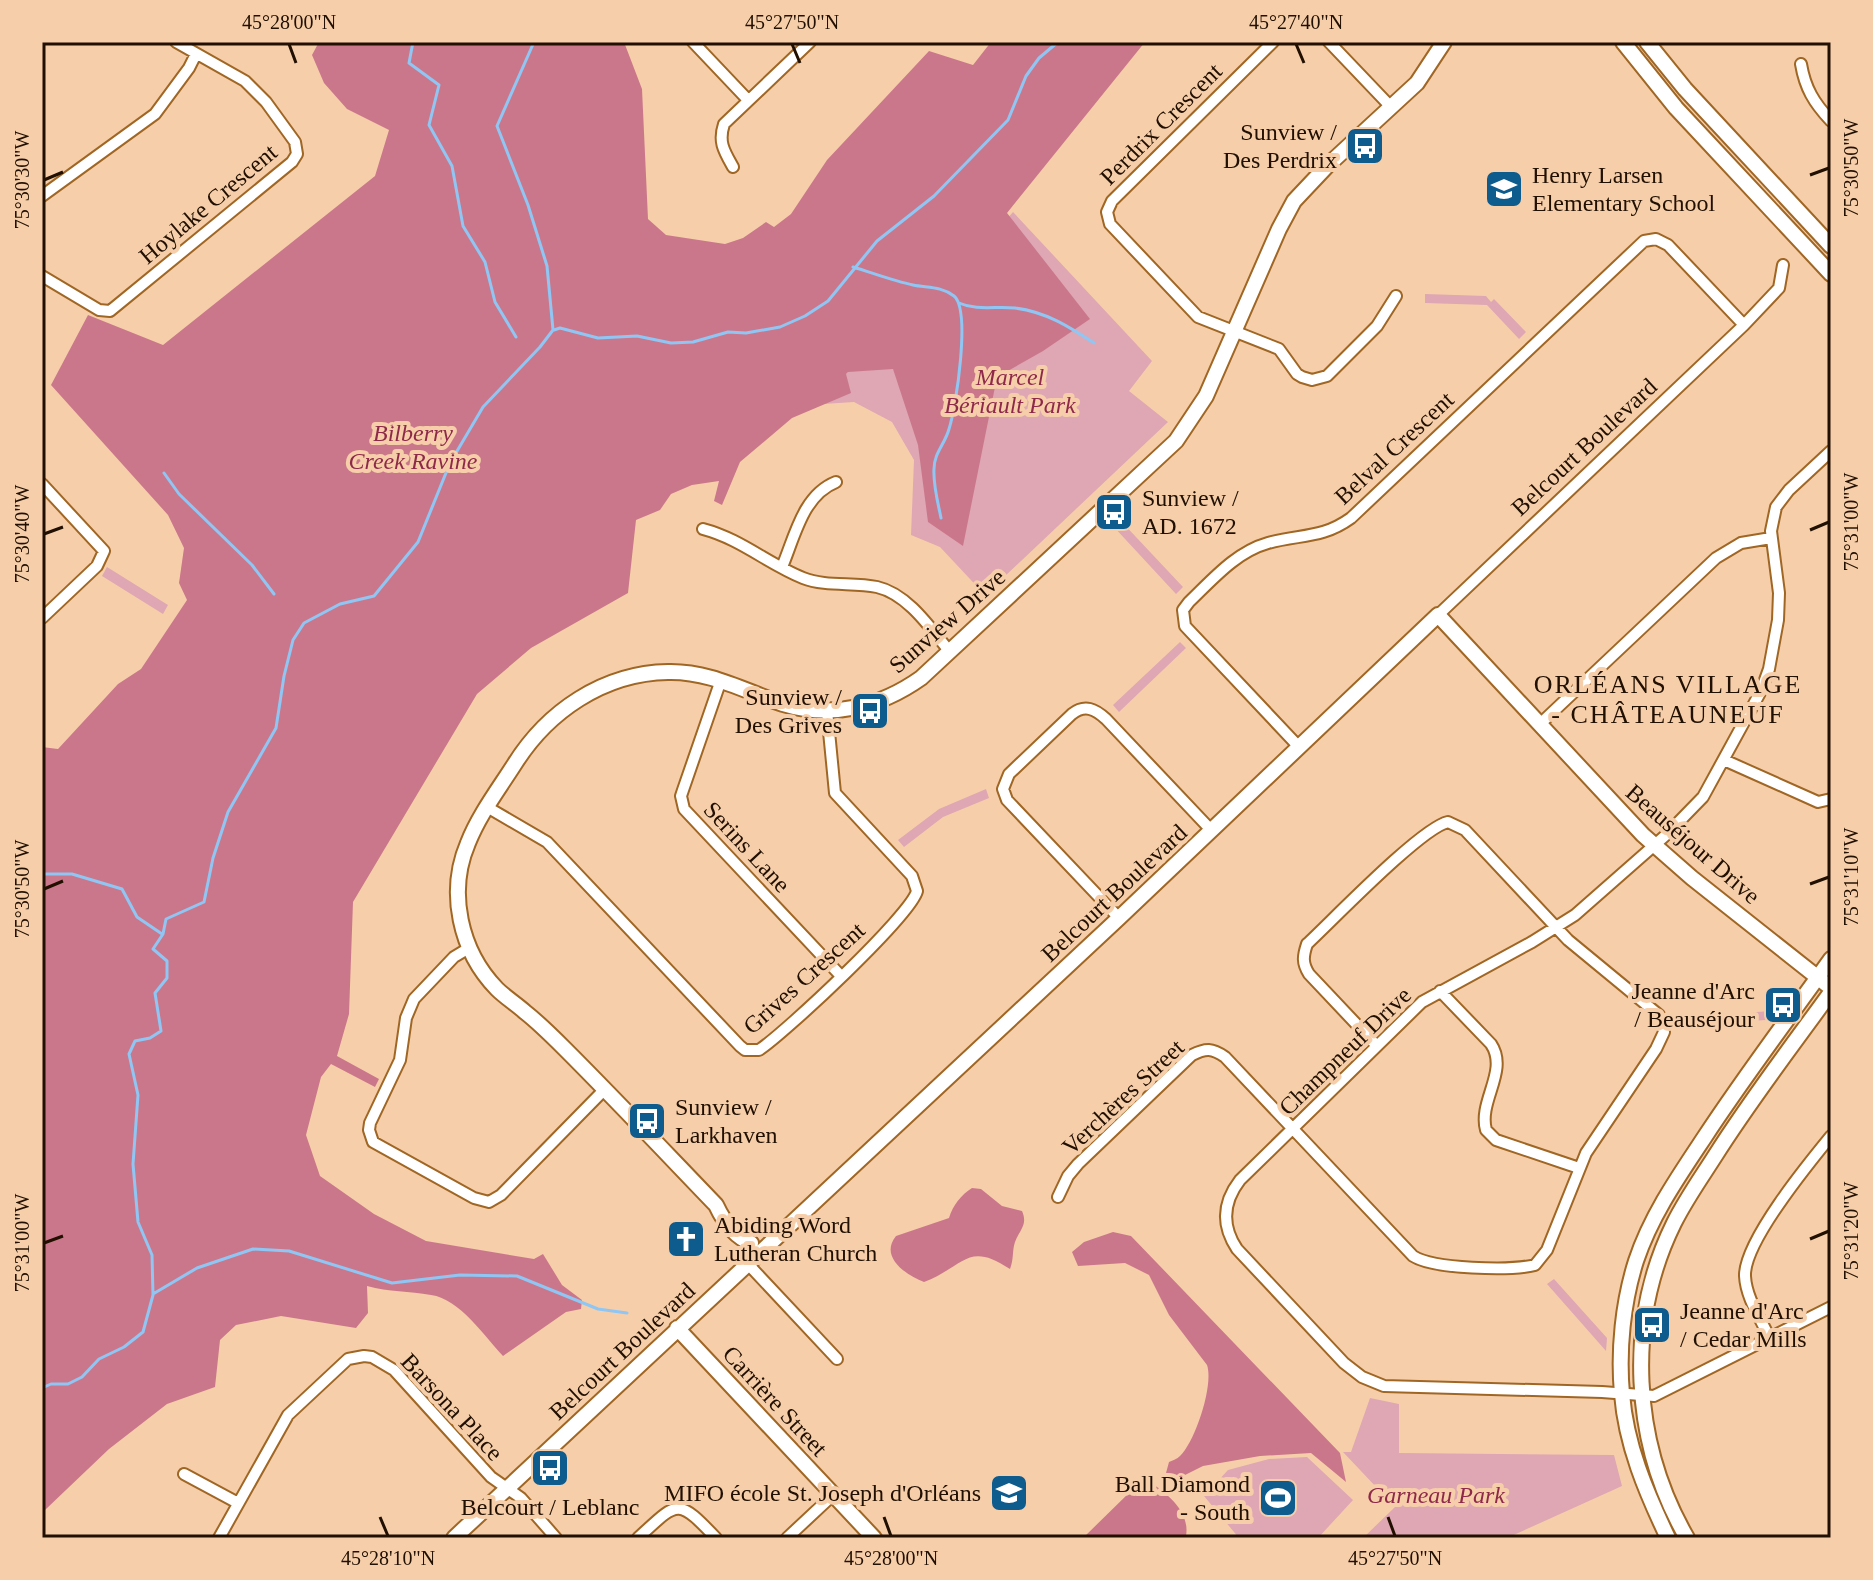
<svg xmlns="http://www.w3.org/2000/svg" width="1873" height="1580" font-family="'Times New Roman',serif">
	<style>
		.green { fill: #dea7b3 }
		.forest { fill: #cb778b }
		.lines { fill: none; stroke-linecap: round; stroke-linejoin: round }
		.stream { stroke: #90c6f3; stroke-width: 3 }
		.street-casing { stroke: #a06624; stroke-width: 14 }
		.secondary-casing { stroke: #a06624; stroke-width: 18 }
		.street { stroke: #fff; stroke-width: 10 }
		.secondary { stroke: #fff; stroke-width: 14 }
		.ticks { fill: none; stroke: #210f00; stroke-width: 3 }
		.labels { text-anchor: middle; stroke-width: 8; stroke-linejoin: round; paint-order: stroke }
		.street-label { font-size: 24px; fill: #210f00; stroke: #f6cfaa }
		.poi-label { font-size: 24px; fill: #210f00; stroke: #f6cfaa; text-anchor: end }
		.park-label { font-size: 24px; font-style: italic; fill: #8e294a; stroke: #f6cfaa }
		.neighbourhood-label { font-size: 26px; letter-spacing: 2px; fill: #210f00; stroke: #f6cfaa }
		.neatline { fill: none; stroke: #210f00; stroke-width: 3 }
		.ticks-label { font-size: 20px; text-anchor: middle; fill: #210f00 }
	</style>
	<rect width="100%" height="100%" fill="#f6cfaa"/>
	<path class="green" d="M1013,212L1152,361L1129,391L1168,422L985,595L940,547L911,535L914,460L892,422L854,402L808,405L934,301Z
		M1425,294L1486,296L1491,302L1494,299L1526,332L1519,339L1487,305L1425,303Z
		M1120,520L1183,587L1176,594L1113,526Z
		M107,567L168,605L163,614L102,576Z
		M1180,642L1186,648L1119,712L1113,705Z
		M986,789L989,798L943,817L904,847L898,840L939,809Z
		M1773,1011L1766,1020L1690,1025L1688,1016Z
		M1554,1279L1607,1338L1606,1351L1547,1284Z
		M1370,1398L1399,1404V1453L1614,1455L1622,1486L1507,1538H1363L1395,1507L1343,1452H1351Z
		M1307,1457L1353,1500L1318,1538H1239L1204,1496L1228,1470L1269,1459Z"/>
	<path class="forest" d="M319,42H624L642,89L648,219L666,235L725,244L743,238L766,222L774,227L791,214L827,160L929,51L973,65L991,42H1145L1007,213L1090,319L1043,351L997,377L963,546L928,522L918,445L893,369L848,372L846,374L851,393L792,418L740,462L722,505L714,501L719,481L692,485L671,494L660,510L636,520L628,593L531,648L477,694L353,902L349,1014L337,1056L379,1079L375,1087L331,1064L321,1077L306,1135L320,1176L374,1214L426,1241L534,1259L543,1254L562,1285L582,1300L581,1309L566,1312L503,1356C484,1336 460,1299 431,1295C409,1291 389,1292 367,1286L368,1313L356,1328L281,1316L236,1325L220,1340L215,1387L167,1404L109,1449L45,1510L42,1507V747L58,749L118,684L141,669L187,600L179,583L184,548L168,515L51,385L88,315L163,345L375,176L389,130L347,109L324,83L312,55Z
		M972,1188L981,1189L1002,1206L1022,1211C1028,1225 1020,1229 1015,1242C1012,1251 1014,1259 1010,1269C967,1240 964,1267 924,1282C906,1275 879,1257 896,1236L949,1218C953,1205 961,1195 972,1188Z
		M1113,1232L1131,1236L1340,1453L1346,1482L1311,1453L1260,1456L1203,1466L1173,1481L1166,1473L1169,1462C1173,1460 1177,1459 1180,1456C1195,1442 1214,1385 1207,1365L1169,1315L1149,1275L1125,1263L1078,1266L1072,1252L1084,1242Z
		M1153,1484C1170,1496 1190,1513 1186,1536L1083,1538L1133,1489Z"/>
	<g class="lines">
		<path class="stream" d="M413,42L409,63L439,85L429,125L452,166L463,226L485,262L495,302L516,337
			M853,267C873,273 893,281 913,285C927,288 941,286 954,296C971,310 956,408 949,429C945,444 934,453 934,469C933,485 938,503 941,518
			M959,303C977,311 995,306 1015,308C1046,312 1068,326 1094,343
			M554,330L560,328L598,338L637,336L671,343L693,342L728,332L746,333L780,327L805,316L828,301L877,241L934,196L1008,120L1026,76L1039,58L1058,42
			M164,473L179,494L252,565L274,594
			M42,874H72L122,889L137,917L162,934
			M153,1294L197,1268L253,1249L289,1251L392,1283L460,1275L517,1276L598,1309L627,1313
			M42,1388L51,1384H68L82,1377L99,1359L124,1347L143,1332L153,1295L152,1255L138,1222L133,1164L138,1095L129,1054L135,1041L150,1038L161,1031L155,993L167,978V961L153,949L163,934L166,919L204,902L213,858L228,812L276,728L284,676L293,640L304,623L340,604L374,596L418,542L450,463L483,407L540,347L553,330L547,266L528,205L497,126L534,42"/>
		<g class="street-casing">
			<path id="street" d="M693,42L748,100
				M1273,42L1112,201L1107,212L1110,224L1198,317L1279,349L1297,374L1302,377L1312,380L1327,376L1377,326L1396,296
				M1329,42L1391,107
				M1801,64C1805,88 1814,103 1831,121
				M733,167C724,151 718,142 724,124L810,42
				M42,196L155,114L189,68L196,54
				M42,276L99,310L110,311L292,162L297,154L295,142L266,102L245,81L176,42
				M1831,451L1789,490L1776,507L1771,531L1779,593L1778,620L1769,669L1761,691L1703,797L1666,835L1575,915L1532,942L1422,1002L1240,1180C1223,1202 1221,1225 1237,1249L1344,1363L1362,1377L1384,1386L1602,1392L1654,1396L1831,1307
				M42,484L104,551L97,566L42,618
				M703,529C741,539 768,564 803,578C826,587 853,582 877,587C908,594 931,629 950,652
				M782,567C795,536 803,495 836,482
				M1438,615L1744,325L1779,288L1783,265
				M721,680L683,790L681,796L684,809L841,976
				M1540,724L1716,558L1741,543L1771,538
				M1300,748L1185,626L1183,610L1189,602C1213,579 1236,552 1268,543C1300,534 1322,539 1351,518L1644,241L1656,239L1668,245L1744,325
				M1724,760L1818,802L1831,799
				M487,807L547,842L740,1046L745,1050H759C785,1033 911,915 917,891L912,876L835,793L827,711
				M1119,918L1007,800L1003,789L1009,774L1072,714C1085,704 1095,709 1106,719L1212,831
				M469,948L454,957L414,999L406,1018L400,1060L370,1123L369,1130L373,1142L474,1198L489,1202L501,1195L605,1089
				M1440,991L1491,1044C1509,1071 1478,1101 1486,1130L1496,1140L1579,1168
				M1058,1197L1068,1176L1078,1164L1192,1055C1206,1048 1212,1048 1225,1057L1413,1256C1433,1269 1510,1271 1535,1265L1547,1250L1586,1153L1656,1049L1664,1032L1659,1015L1568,940L1465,830L1448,822C1421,828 1333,920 1307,944C1303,956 1302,963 1309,974L1377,1046
				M747,1263L837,1359
				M1770,1339C1761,1319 1746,1298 1745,1276C1744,1242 1808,1164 1831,1136
				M184,1474L238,1503
				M219,1538L288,1415L348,1359L364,1356L372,1357L394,1370L491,1477L521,1498L556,1538
				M638,1538C678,1501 677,1497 716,1538
				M787,1538L833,1495"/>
		</g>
		<g class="secondary-casing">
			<path id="secondary" d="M1623,42L1676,108L1831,274
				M1647,42L1685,89L1831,246
				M751,1243C735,1237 723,1220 716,1205C666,1153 616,1100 565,1049C552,1036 539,1023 525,1012C516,1004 505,997 497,989C460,951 447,892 468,843C479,815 498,790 514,765C547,712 603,673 668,672C710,671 744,691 783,704C832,719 880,707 921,678L1176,441L1206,396L1279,229L1294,201L1327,166L1417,83L1444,42
				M677,1328L874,1538
				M454,1538L1119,918L1438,615L1643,835L1692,878L1831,988
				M1668,1538C1646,1492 1626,1445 1622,1394C1618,1350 1623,1302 1636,1261C1651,1216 1678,1177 1704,1138C1744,1077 1788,1019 1831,959
				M1687,1538C1632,1443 1625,1322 1674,1223C1686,1199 1701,1178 1715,1156C1751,1099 1792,1046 1831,992"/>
		</g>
		<use href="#street" class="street"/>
		<use href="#secondary" class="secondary"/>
	</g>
	<path class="ticks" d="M289,44L296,63M792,44L800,63M1296,44L1304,63M1810,175L1829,168M44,180L63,172M1810,530L1829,522M44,534L63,527M1810,884L1829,877M44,889L63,881M1810,1239L1829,1231M44,1243L63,1236M380,1517L388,1536M884,1517L891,1536M1388,1517L1395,1536"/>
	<defs>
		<g id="bus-square" transform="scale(2)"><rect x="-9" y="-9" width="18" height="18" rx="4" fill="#0e5b8e" stroke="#f6cfaa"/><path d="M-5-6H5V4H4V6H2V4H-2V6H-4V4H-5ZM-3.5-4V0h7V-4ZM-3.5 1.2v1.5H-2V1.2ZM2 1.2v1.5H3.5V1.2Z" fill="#fff"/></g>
		<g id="school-square" transform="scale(2)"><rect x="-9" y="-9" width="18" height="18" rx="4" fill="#0e5b8e" stroke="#f6cfaa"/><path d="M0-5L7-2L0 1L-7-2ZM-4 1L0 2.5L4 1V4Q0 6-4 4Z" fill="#fff"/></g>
		<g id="church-square" transform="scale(2)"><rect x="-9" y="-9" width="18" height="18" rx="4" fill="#0e5b8e" stroke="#f6cfaa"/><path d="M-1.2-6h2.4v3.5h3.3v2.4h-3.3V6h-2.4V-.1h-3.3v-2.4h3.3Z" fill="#fff"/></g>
		<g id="stadium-square" transform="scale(2)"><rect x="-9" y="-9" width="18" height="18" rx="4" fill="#0e5b8e" stroke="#f6cfaa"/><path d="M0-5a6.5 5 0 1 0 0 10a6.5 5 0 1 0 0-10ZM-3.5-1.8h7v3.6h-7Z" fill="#fff"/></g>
	</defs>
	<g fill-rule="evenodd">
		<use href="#bus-square" x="1365" y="146"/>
		<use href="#school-square" x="1504" y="189"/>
		<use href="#bus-square" x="1114" y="512"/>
		<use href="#bus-square" x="870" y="711"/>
		<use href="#bus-square" x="1783" y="1005"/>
		<use href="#bus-square" x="647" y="1121"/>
		<use href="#church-square" x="686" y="1239"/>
		<use href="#bus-square" x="1652" y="1325"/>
		<use href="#bus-square" x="550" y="1468"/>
		<use href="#school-square" x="1009" y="1493"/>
		<use href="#stadium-square" x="1278" y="1498"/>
	</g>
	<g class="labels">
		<g class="street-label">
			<text transform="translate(1161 124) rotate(-45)" y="8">Perdrix Crescent</text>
			<text transform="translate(208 204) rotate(-40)" y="8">Hoylake Crescent</text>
			<text transform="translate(1584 447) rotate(-43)" y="8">Belcourt Boulevard</text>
			<text transform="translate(1394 448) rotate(-43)" y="8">Belval Crescent</text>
			<text transform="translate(947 621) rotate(-41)" y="8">Sunview Drive</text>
			<text transform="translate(1693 844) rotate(41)" y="8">Beauséjour Drive</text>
			<text transform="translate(747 847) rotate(47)" y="8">Serins Lane</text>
			<text transform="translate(1114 893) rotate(-43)" y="8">Belcourt Boulevard</text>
			<text transform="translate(804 978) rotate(-42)" y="8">Grives Crescent</text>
			<text transform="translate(1345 1051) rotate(-44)" y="8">Champneuf Drive</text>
			<text transform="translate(1123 1097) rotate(-43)" y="8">Verchères Street</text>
			<text transform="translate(622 1351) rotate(-43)" y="8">Belcourt Boulevard</text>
			<text transform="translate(775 1401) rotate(47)" y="8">Carrière Street</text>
			<text transform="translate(452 1407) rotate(47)" y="8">Barsona Place</text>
		</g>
		<g class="poi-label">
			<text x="1337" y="140">Sunview /<tspan x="1337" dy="28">Des Perdrix</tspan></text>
			<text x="1532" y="183" text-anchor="start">Henry Larsen<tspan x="1532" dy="28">Elementary School</tspan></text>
			<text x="1142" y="506" text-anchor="start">Sunview /<tspan x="1142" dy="28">AD. 1672</tspan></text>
			<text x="842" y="705">Sunview /<tspan x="842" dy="28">Des Grives</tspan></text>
			<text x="1755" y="999">Jeanne d'Arc<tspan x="1755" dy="28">/ Beauséjour</tspan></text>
			<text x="675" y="1115" text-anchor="start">Sunview /<tspan x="675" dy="28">Larkhaven</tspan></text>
			<text x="714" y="1233" text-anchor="start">Abiding Word<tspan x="714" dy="28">Lutheran Church</tspan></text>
			<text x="1680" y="1319" text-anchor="start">Jeanne d'Arc<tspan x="1680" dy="28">/ Cedar Mills</tspan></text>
			<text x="1250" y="1492">Ball Diamond<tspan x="1250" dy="28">- South</tspan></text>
			<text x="981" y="1501">MIFO école St. Joseph d'Orléans</text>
			<text x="550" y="1515" text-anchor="middle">Belcourt / Leblanc</text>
		</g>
		<g class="park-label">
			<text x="1010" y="385">Marcel<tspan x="1010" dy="28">Bériault Park</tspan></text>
			<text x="413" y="441">Bilberry<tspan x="413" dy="28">Creek Ravine</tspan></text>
			<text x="1436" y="1503">Garneau Park</text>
		</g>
		<g class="neighbourhood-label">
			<text x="1668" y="693">ORLÉANS VILLAGE<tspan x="1668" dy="30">- CHÂTEAUNEUF</tspan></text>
		</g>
	</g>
	<rect width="1873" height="1580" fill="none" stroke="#f6cfaa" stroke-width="88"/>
	<rect x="44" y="44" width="1785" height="1492" class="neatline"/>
	<g class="ticks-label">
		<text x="289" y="29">45°28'00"N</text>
		<text x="792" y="29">45°27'50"N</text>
		<text x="1296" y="29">45°27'40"N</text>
		<text transform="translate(1851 168) rotate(-90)" y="7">75°30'50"W</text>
		<text transform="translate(22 180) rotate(-90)" y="7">75°30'30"W</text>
		<text transform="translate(1851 522) rotate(-90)" y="7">75°31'00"W</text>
		<text transform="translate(22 534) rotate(-90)" y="7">75°30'40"W</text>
		<text transform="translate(1851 877) rotate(-90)" y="7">75°31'10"W</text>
		<text transform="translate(22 889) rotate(-90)" y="7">75°30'50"W</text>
		<text transform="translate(1851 1231) rotate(-90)" y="7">75°31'20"W</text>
		<text transform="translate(22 1243) rotate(-90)" y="7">75°31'00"W</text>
		<text x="388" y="1565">45°28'10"N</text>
		<text x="891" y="1565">45°28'00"N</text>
		<text x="1395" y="1565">45°27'50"N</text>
	</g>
</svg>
